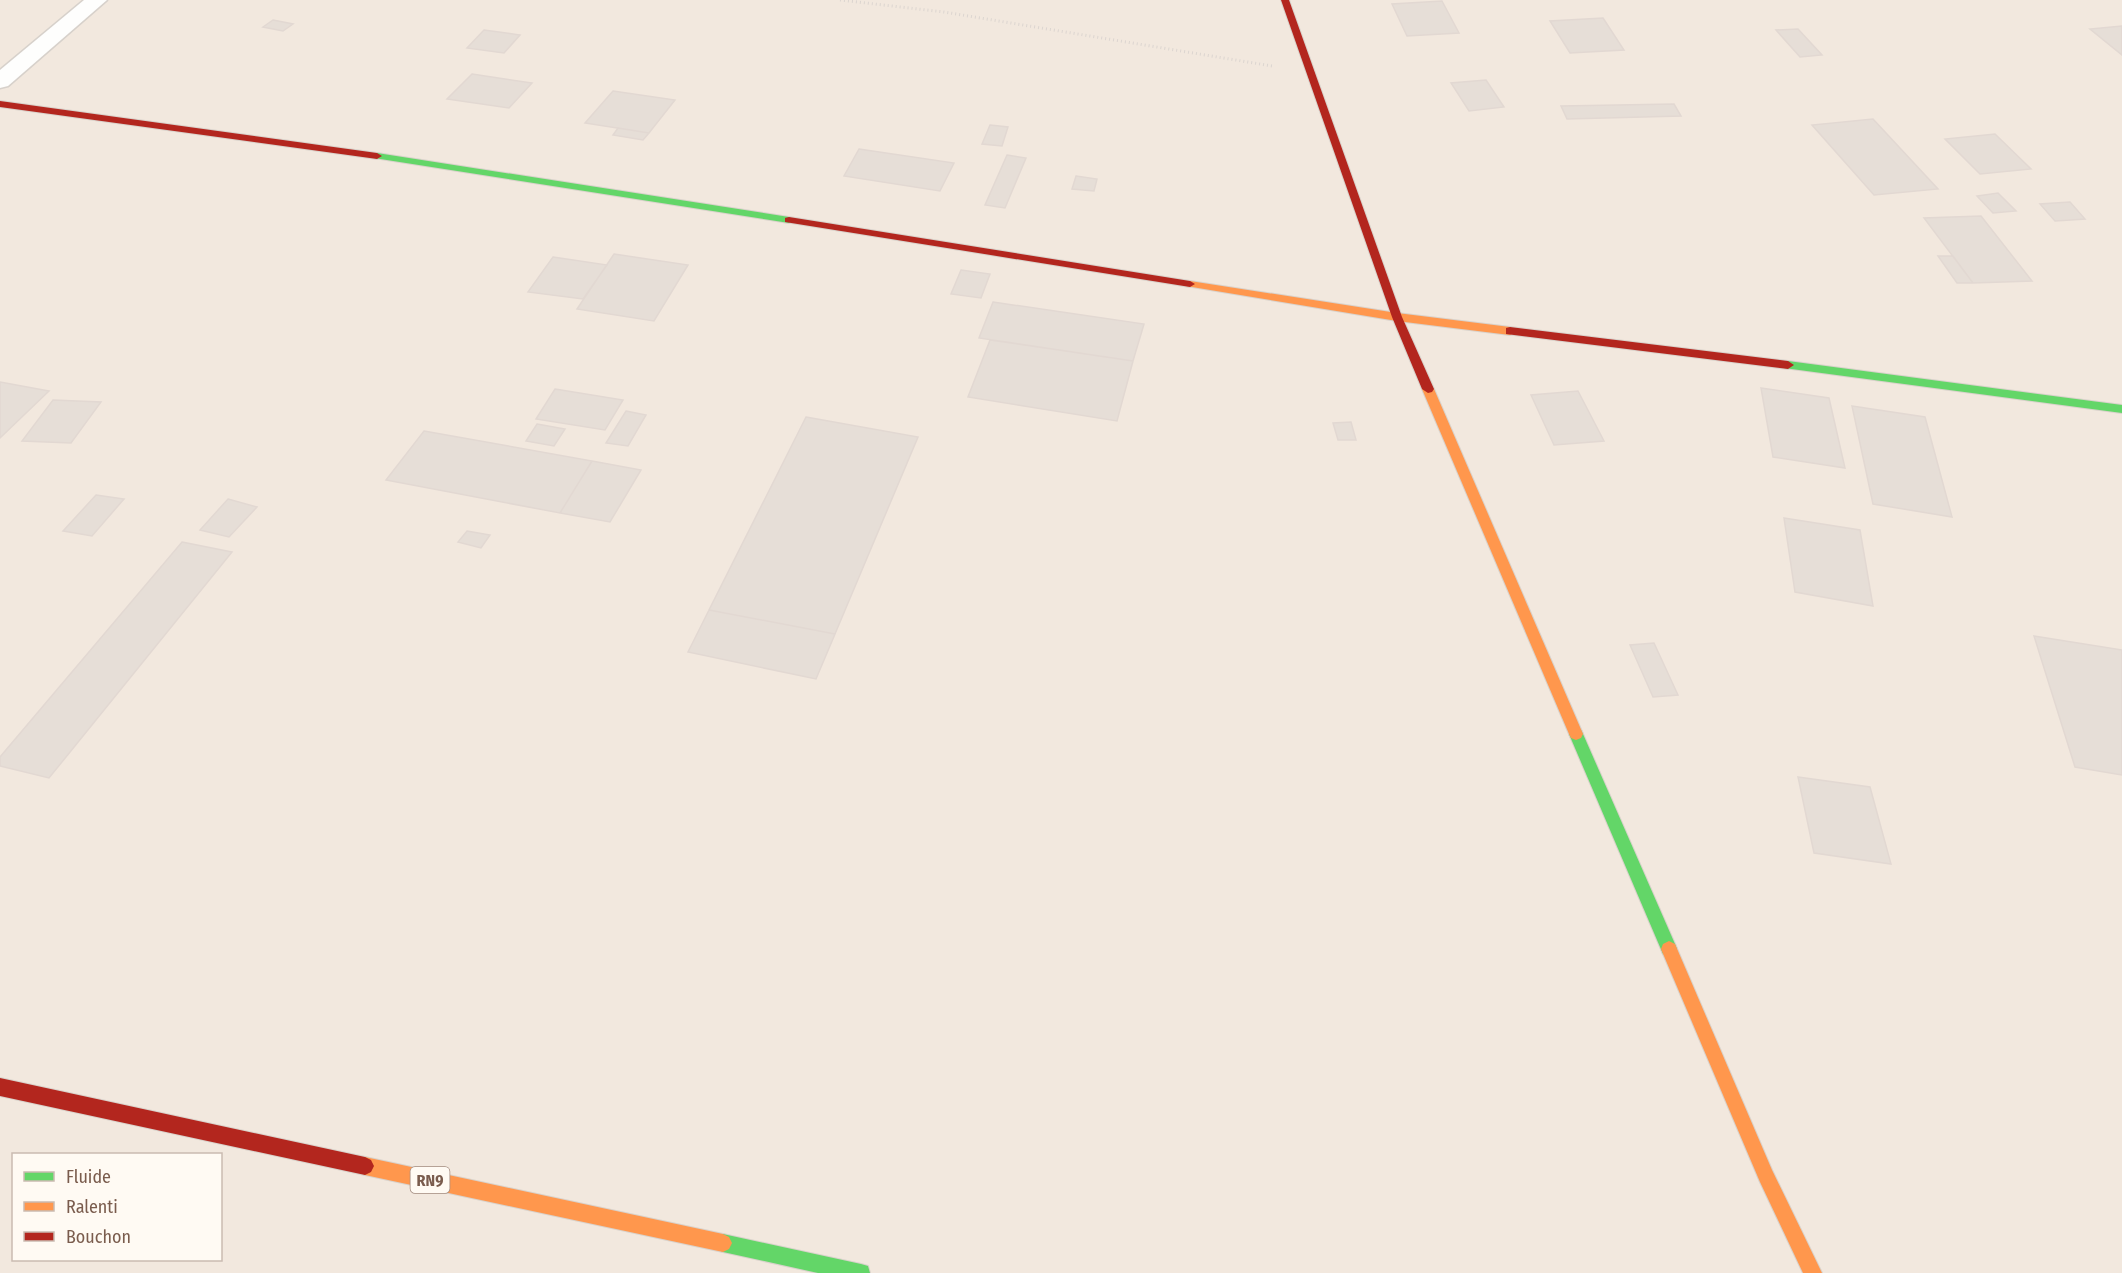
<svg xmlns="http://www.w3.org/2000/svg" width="2122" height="1273" font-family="'Fira Sans Condensed',sans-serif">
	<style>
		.residential { fill: #f2e8de; fill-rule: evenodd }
		.building { fill: #e6ded7; stroke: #e2d8d2; stroke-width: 1.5 }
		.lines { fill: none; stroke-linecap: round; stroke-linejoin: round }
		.street-casing { stroke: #d7d1cb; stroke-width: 3 }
		.fast-casing { stroke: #d9d2cb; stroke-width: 2 }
		.slow-casing { stroke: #d9d2cb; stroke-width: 2 }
		.jam-casing { stroke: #d9d2cb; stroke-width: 2 }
		.path { stroke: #dcd5d0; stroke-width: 3; stroke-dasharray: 1 3; stroke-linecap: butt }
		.street { fill: #fefefd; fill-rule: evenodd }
		.fast { fill: #63d668; fill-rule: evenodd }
		.slow { fill: #ff974d; fill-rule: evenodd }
		.jam { fill: #b3261e; fill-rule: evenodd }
		.labels { text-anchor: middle; stroke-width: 5; stroke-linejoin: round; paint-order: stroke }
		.shield { fill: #fffaf3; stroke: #a28b7f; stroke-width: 1.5 }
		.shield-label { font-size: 16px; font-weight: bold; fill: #7a5c4d }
	</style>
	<rect width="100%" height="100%" fill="#f9f5f0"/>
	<path class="residential" d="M0,0H2122V1273H0ZM14,1154H220V1260H14Z"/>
	<path class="building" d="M1442,1L1459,33L1407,36L1392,4Z
		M1603,18L1624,50L1570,53L1550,21Z
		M273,20L293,24L283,31L263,27Z
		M2122,26V55L2090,29Z
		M1798,29L1822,55L1800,57L1776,30Z
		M484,30L520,35L504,53L467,48Z
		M472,74L532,83L509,108L447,99Z
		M1486,80L1504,107L1469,111L1451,83Z
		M613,91L675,100L649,133L585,123Z
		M1674,104L1681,116L1567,119L1561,106Z
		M1873,119L1938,189L1874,195L1812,125Z
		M990,125L1008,127L1002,146L982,144Z
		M618,128L649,133L643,140L613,135Z
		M1995,134L2031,169L1980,174L1945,139Z
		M859,149L954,163L940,191L844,176Z
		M1007,155L1026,158L1005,208L985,205Z
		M1076,176L1097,179L1094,191L1072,189Z
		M1998,193L2016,211L1993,213L1977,196Z
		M2070,202L2085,219L2055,221L2040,204Z
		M1981,216L2032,281L1973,283L1924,218Z
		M614,254L688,265L654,321L577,309Z
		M1938,256H1953L1973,283H1957Z
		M553,257L607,265L583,299L528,292Z
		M961,270L990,274L981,298L951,294Z
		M993,302L1144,324L1133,361L979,338Z
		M990,340L1133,361L1117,421L968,397Z
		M0,382L49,391L0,438Z
		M1761,388L1829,398L1845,468L1773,457Z
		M555,389L623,400L605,430L536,419Z
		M1578,391L1604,441L1554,445L1531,395Z
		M53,400L101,402L71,443L22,441Z
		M1852,406L1925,417L1952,517L1873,504Z
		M626,411L646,415L628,446L606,443Z
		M806,417L918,437L835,634L709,610Z
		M1351,422L1356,440H1338L1333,423Z
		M537,424L565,429L554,446L526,441Z
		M424,431L592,461L560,513L386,480Z
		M592,461L641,470L610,522L560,513Z
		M96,495L124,499L92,536L63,531Z
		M228,499L257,507L229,537L200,530Z
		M1784,518L1860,530L1873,606L1795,592Z
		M467,531L490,535L481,548L458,542Z
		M182,542L232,552L49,778L0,766V757Z
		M709,610L835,634L816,679L688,652Z
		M2034,636L2122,650V775L2075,767Z
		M1654,643L1678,695L1653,697L1630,645Z
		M1798,777L1870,787L1891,864L1814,853Z"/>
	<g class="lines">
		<g class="street-casing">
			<path id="street" d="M84,0H107L8,86L0,88V70Z"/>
		</g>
		<g class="fast-casing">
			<path id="fast" d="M377,153L789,217L794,220L789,223L374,158L372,156Z
				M1788,361L2122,405V413L1784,368L1782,365Z
				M1576,728L1581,730L1583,734L1675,944L1677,949L1675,954L1669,957L1663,954L1569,734L1571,730Z
				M723,1234L861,1264L868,1266L870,1273H818L723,1252L717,1249L714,1243L717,1237Z"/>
		</g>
		<g class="slow-casing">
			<path id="slow" d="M1190,281L1397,313L1510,327L1516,331L1510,335L1397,321L1186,286V282Z
				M1428,385L1434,389L1583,734L1581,738L1576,740L1571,738L1569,734L1422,389Z
				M1669,941L1675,944L1772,1170L1822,1273H1803L1760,1182L1661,949L1663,944Z
				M365,1157L723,1234L729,1237L732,1243L729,1249L723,1252L365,1175L359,1172L356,1166L359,1160Z"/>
		</g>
		<g class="jam-casing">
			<path id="jam" d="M1281,0H1289L1402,317L1434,389L1432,392L1428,393L1422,389L1392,317Z
				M0,101L377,153L382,156L377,159L0,107Z
				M789,217L1190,281L1195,284L1190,287L785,222V218Z
				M1510,327L1788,361L1794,365L1788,369L1506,334V328Z
				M0,1078L365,1157L371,1160L374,1166L371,1172L365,1175L0,1096Z"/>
		</g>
		<path class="path" d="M840,0L944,12L1272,66"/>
		<use href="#street" class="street"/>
		<use href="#fast" class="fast"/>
		<use href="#slow" class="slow"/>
		<use href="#jam" class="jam"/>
	</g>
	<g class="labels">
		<rect class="shield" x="410.5" y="1167" width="39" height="26" rx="4.5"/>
		<g class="shield-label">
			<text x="430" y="1186">RN9</text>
		</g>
	</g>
	<rect x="12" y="1153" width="210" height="108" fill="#fffaf3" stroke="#cabbb1" stroke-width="1.5"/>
	<rect x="24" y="1172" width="30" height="9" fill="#63d668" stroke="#cabbb1" stroke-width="1.5"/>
	<text x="66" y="1183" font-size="18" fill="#7a5c4d">Fluide</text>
	<rect x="24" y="1202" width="30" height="9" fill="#ff974d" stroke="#cabbb1" stroke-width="1.5"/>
	<text x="66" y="1213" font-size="18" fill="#7a5c4d">Ralenti</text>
	<rect x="24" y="1232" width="30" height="9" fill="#b3261e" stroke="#cabbb1" stroke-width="1.5"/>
	<text x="66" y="1243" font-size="18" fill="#7a5c4d">Bouchon</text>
</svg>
